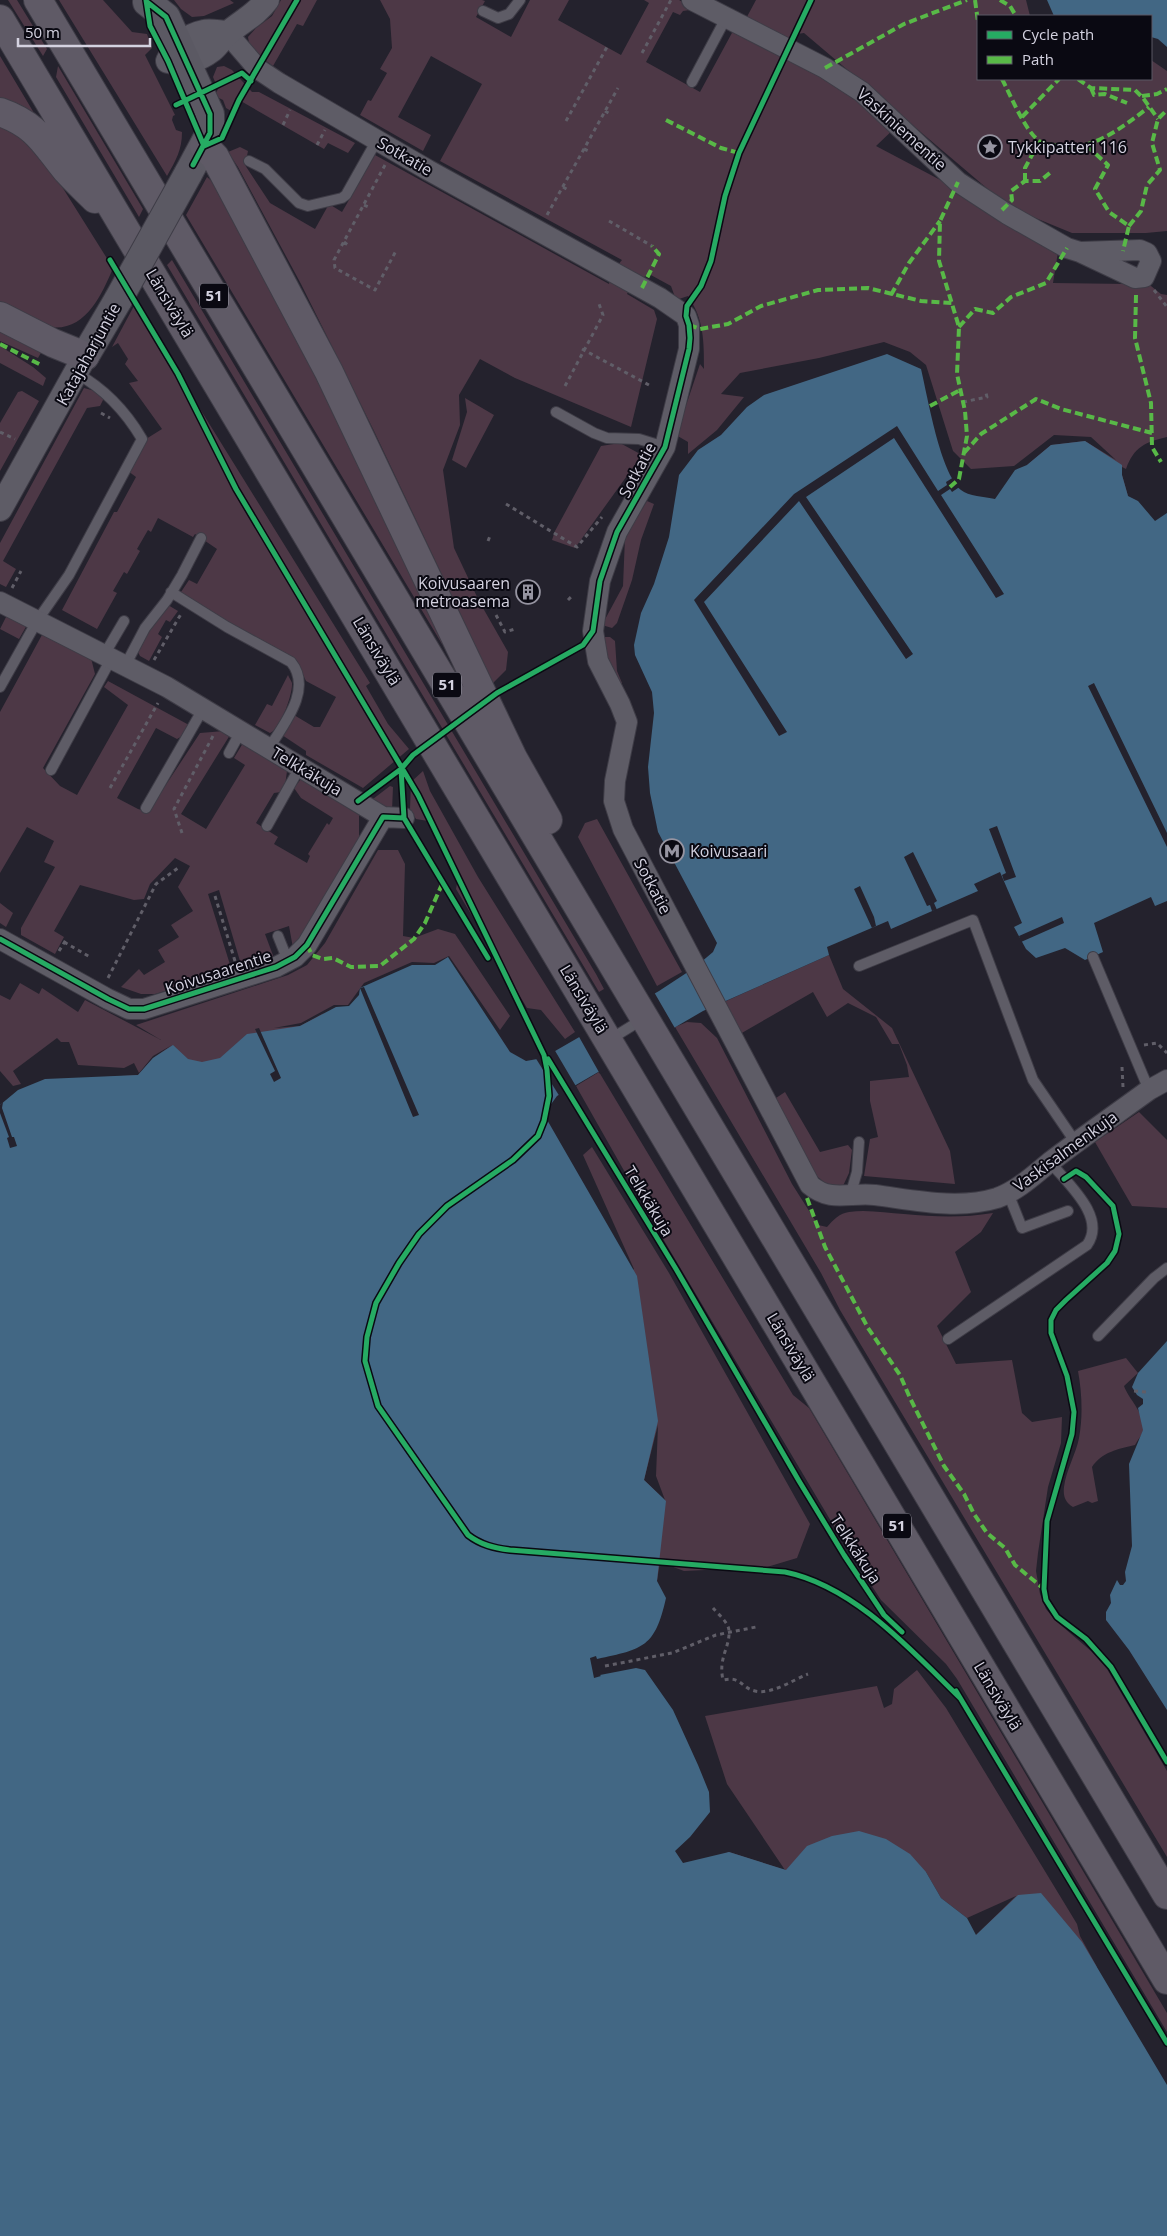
<svg xmlns="http://www.w3.org/2000/svg" width="1167" height="2236" font-family="'Open Sans',sans-serif">
	<style>
		.green { fill: #4d3846; fill-rule: evenodd }
		.water { fill: #426784 }
		.pier { fill: #24222d }
		.lines { fill: none; stroke-linecap: round; stroke-linejoin: round }
		.service-casing { stroke: #3e3c46; stroke-width: 12 }
		.minor-casing { stroke: #3e3c46; stroke-width: 22 }
		.tertiary-casing { stroke: #3e3c46; stroke-width: 26 }
		.secondary-casing { stroke: #3e3c46; stroke-width: 30 }
		.motorway-casing { stroke: #3e3c46; stroke-width: 30 }
		.path { stroke: #605e68; stroke-width: 3; stroke-dasharray: 4 4; stroke-linecap: butt }
		.service { stroke: #5e5c66; stroke-width: 10 }
		.minor { stroke: #5e5c66; stroke-width: 20 }
		.tertiary { stroke: #5e5c66; stroke-width: 24 }
		.secondary { stroke: #5b5963; stroke-width: 28 }
		.motorway { stroke: #5f5a66; stroke-width: 28 }
		.secondary-bridge-casing { stroke: #3e3c46; stroke-width: 30; stroke-linecap: butt }
		.secondary-bridge { stroke: #5b5963; stroke-width: 28 }
		.quiet { stroke: #58b947; stroke-width: 4; stroke-dasharray: 8 4; stroke-linecap: butt }
		.cycleway-casing { stroke: #0a0912; stroke-width: 8 }
		.cycleway { stroke: #26ab63; stroke-width: 5 }
		.labels { text-anchor: middle; stroke-width: 4; stroke-linejoin: round; paint-order: stroke }
		.shield { fill: #0a0912; stroke: #9796a2; stroke-width: 1 }
		.shield-label { font-size: 15px; font-weight: bold; fill: #d4d2e0 }
		.street-label { font-size: 16px; fill: #d4d2e0; stroke: #0a0912 }
		.poi-label { font-size: 16px; fill: #d4d2e0; stroke: #0a0912; text-anchor: start }
	</style>
	<rect width="100%" height="100%" fill="#24222d"/>
	<path class="green" d="M8,0H17L47,49L43,56Z
		M59,0H103L132,32L147,34L152,48L145,55L175,115L173,116L172,120L176,130L182,132C182,150 176,160 167,176Z
		M174,0H230L234,3L204,16L192,17L181,9Z
		M281,0H317L303,26L297,24L273,66L250,49L248,37L256,28L272,16Z
		M380,0H482L485,1L476,17L511,37L530,0H569L558,20L621,55L649,3L644,0H679L696,9L683,11L680,15L673,12L646,62L700,92L733,31L807,51L897,126L876,146L965,193L1058,252L1053,283L1128,284L1146,282L1161,294L1167,295V437C1145,442 1134,447 1126,469L1122,467V475L1128,496L1027,465L1051,445L1085,441L1116,460L1091,437L1054,435L1014,466L971,469L953,451L926,365L910,352L884,342L819,358L740,373L721,394L744,397L717,430L688,454V442L676,435L700,364L704,369C704,342 704,319 688,296L676,300L671,286L649,274L631,285L627,294L654,310L657,319L631,427L515,378L480,359L459,395L460,425L443,470L454,548L479,601L508,652L506,670L493,683L374,431L301,284L238,167L228,152L240,147L248,151L245,165L270,203L315,229L329,204L342,212L375,155L609,284L611,273L622,260L440,161L482,84L431,56L398,117L431,135L423,151L360,115L368,100L371,101L387,73L380,69L392,48L390,19Z
		M756,0H1026L1030,16H978V79H1151V60L1167,71V231L1146,233H1072L1009,207L804,33L797,34L789,51L742,26Z
		M0,56L37,118L0,100Z
		M58,66L143,209L139,217L56,77Z
		M224,66L232,70L252,92H259L355,143L348,153L328,143L324,149L239,100L233,112L226,108L223,100L219,98L216,93L218,89L213,77L217,67Z
		M0,122L39,150L113,268C101,297 83,336 44,326C29,322 14,309 0,301Z
		M207,177L216,185L296,336L446,642L442,644L186,215Z
		M172,260L596,974L604,989L599,992L167,265Z
		M135,304L370,683L366,686L388,724L409,749L363,788L306,755V751L282,735L294,715L314,727H320L336,697L306,681L296,660L206,610L181,592L189,580L197,584L217,549L195,534L193,537L158,518L151,532L148,530L137,549L140,551L127,574L124,572L113,591L117,593L97,629L62,610L114,512H117L136,477L128,471L146,439L162,429L129,383L138,381L125,364L128,359L118,343L112,347Z
		M0,324L43,349L38,358L0,341Z
		M0,346L33,367L46,378L43,386L0,363Z
		M84,388L106,394L100,406L87,408L3,561L16,569L6,587L0,584V543Z
		M22,391L39,401L0,471V423L18,392Z
		M465,398L494,415L466,468L452,460L467,412Z
		M620,443L642,455L575,548L552,540L555,531L601,446Z
		M647,501L654,504L641,540L632,580L617,623L612,628L602,625L623,586L625,537Z
		M168,605L178,611L170,622L166,620L158,634L162,637L149,661L140,656L136,648Z
		M7,615L27,625L19,639L0,629Z
		M43,633L91,658L95,674L43,768L60,786L77,795L128,705L104,687L108,681L189,725L184,735L177,739L156,728L117,798L138,809L148,812L200,733L224,731L230,735L181,814L206,829L245,765L234,758L243,743L287,771L285,786L281,792L274,793L256,823L278,837L274,844L307,863L310,856L308,854L327,823L329,825L333,818L301,798L294,788L301,779L359,815V841L309,928L293,948L289,926L265,934L274,958L242,968L219,890L208,894L232,971L155,994H141L121,987L139,969L144,975L165,962L158,950L179,937L171,925L193,911L178,887L190,866L175,858L150,884L144,899L134,900L80,885L54,931L64,937L55,954L21,935V928L55,867L44,862L54,841L27,827L0,873V712Z
		M600,637H610L615,641L617,671L622,683L617,686Z
		M288,675C289,678 291,680 292,683C293,694 280,730 270,733L255,725L267,704L272,706Z
		M423,771L430,791L478,877L575,1032L565,1039L541,1010L527,1008L456,889L459,873L428,821L416,819L410,809L411,782Z
		M390,786L393,787L392,811L373,799Z
		M597,819L682,972L657,986L578,837L585,823Z
		M378,850H398L405,864L403,936L414,938L438,929L455,934L510,1016L500,1030L449,956L434,963L412,962L364,983L348,1005H334L301,1023L274,1028L300,1026L324,1013L264,1074L104,1077L138,1075L153,1058L172,1045L153,1056L139,1073L134,1063L124,1068L78,1065L69,1042H61L57,1038L13,1071L21,1084L13,1086L0,1071V995L10,1000L20,983L39,994L42,988L78,1012L85,1000L161,1040L136,1025L288,975L307,965L325,943Z
		M0,903L13,913L6,927L0,923Z
		M829,955L843,989L892,1028L950,1151L955,1184L864,1176L870,1139L878,1137L870,1101V1081L909,1077L907,1065L899,1044H892L876,1017L848,1003L827,1017L813,992L740,1034L724,1002Z
		M687,1022L701,1023L717,1038L792,1184L818,1225L827,1227C833,1220 840,1213 849,1212C867,1209 886,1213 904,1214C935,1217 963,1218 993,1213L981,1232L955,1252L971,1292L937,1326L956,1364L1012,1360L1022,1413L1032,1422L1062,1417L1061,1443L1048,1487L1038,1553L1036,1571L1040,1594L1046,1609L1056,1621L1091,1651L1107,1669L1167,1771V1857L840,1310L821,1273L675,1027Z
		M599,1072L793,1395L809,1408L1167,2013V2032L957,1679L946,1664L881,1600L844,1543L656,1227L576,1086Z
		M785,1092L820,1152L848,1145L852,1150L849,1173L843,1186H829L814,1174L776,1098Z
		M1139,1112L1167,1140V1208L1132,1206L1095,1142Z
		M592,1147L669,1273L810,1524L797,1558L767,1567L684,1571L660,1562L657,1581L476,1414L634,1269L583,1155ZM658,1425L656,1476L665,1500L644,1480Z
		M1126,1358L1138,1373L1124,1386C1129,1400 1146,1414 1143,1431C1142,1435 1137,1441 1135,1445C1118,1449 1102,1452 1092,1467L1098,1501L1092,1503L1088,1501L1073,1507C1065,1502 1063,1496 1064,1487C1066,1470 1076,1454 1079,1438C1083,1416 1082,1393 1078,1371Z
		M917,1670L946,1708L1077,1924L1080,1936L1097,1967L637,1890L729,1852L785,1870L727,1784L705,1716L877,1686L884,1708L892,1704L894,1689ZM926,1872L941,1898L967,1918L1016,1896L976,1935L822,1897Z"/>
	<path class="water" d="M1047,0H1167V47L1158,39L1151,37V16H1054Z
		M887,354L921,369C928,398 940,472 961,490C968,496 985,497 995,499L1015,470L1027,465L1051,445L1085,441L1122,465V475L1128,496L1138,501L1155,521L1167,513V901L1155,906L1151,897L1094,923L1103,952L1085,960L1065,948L1036,958L1026,949L1014,927L1022,923L1000,872L974,884L978,891L891,929L888,921L827,947L829,955L703,1011L557,1096L549,1107L546,1118L637,1276L658,1421L644,1480L666,1501L657,1581L666,1598C655,1647 644,1649 597,1659L596,1656L590,1658L594,1678L601,1676L600,1675L636,1668L645,1670L673,1710L698,1765L709,1792L710,1812L690,1837L675,1851L683,1863L729,1852L786,1870L807,1846L832,1836L859,1831L886,1839L910,1854L926,1872L941,1898L967,1918L976,1935L1018,1895L1041,1893L1082,1942L1167,2085V2236H0V1105L18,1090L45,1079L138,1075L153,1058L173,1045L188,1059L202,1062L220,1058L247,1034L300,1026L336,1007L349,1006L359,995L360,988L412,965H435L448,957L510,1052L526,1061L543,1058L659,991L694,968L713,952L717,943L658,832L650,793L648,767L654,713L652,692L635,655L634,645L641,613L654,584L669,537L679,475L698,450L721,435L747,407L764,395Z
		M1167,1341V1710L1129,1650L1106,1620V1612L1111,1603L1110,1595L1117,1580L1120,1585H1123L1126,1581L1125,1572L1132,1546L1129,1464L1143,1430L1138,1408L1143,1404V1399L1137,1395L1132,1387L1138,1373Z"/>
	<path class="pier" d="M897,426L938,491L947,485L946,482L954,477L961,486L952,492L950,489L941,495L1004,594L996,598L894,438L806,497L913,654L906,659L799,501L704,602L787,732L779,736L694,600L794,494Z
		M1094,683L1167,833V847L1088,686Z
		M997,826L1016,877L1004,881L1002,875L1006,873L989,829Z
		M913,852L937,901L934,903L937,910L932,911L930,905L927,906L904,857Z
		M860,886L874,917L876,926L872,928L854,889Z
		M1062,917L1064,923L1021,942L1019,936Z
		M364,987L419,1115L413,1117L360,988Z
		M654,992L676,1030L600,1074L578,1035Z
		M259,1028L281,1078L274,1082L270,1074L275,1071L255,1029Z
		M554,1049L577,1088L560,1097L535,1057L542,1056Z
		M3,1102L2,1108L12,1137H14L17,1146L10,1148L7,1138L9,1137L0,1113V1105Z"/>
	<g class="lines">
		<g class="service-casing">
			<path id="service" d="M483,11L498,18L509,14L520,0
				M692,82L726,18
				M249,161L265,169L299,203L308,206L342,198L346,195L377,140
				M556,412L594,433L607,438L639,439L665,447
				M171,592L227,627L291,662C313,689 284,724 269,748
				M104,655L124,621
				M125,666L145,628L167,600L182,575L201,538
				M0,687L37,621L69,575L142,439C125,410 105,389 76,373
				M229,753L241,731
				M51,770L111,659
				M146,808L203,709
				M267,826L300,767
				M278,936L288,961
				M1093,957L1149,1090
				M859,966L973,920L1033,1080L1076,1143
				M609,1040L643,1019
				M1008,1193L1022,1228L1068,1211
				M850,1196L857,1172L859,1142
				M1098,1336L1154,1278L1167,1268
				M948,1339L1087,1245C1107,1217 1068,1184 1050,1162"/>
		</g>
		<g class="minor-casing">
			<path id="minor" d="M692,0L825,68L862,92L958,182L1007,214L1067,248L1080,252L1135,278L1144,277L1151,261L1147,253L1140,250L1080,252
				M227,33L258,69L279,83L428,170L660,298L686,316L689,325V349L665,447L617,532L600,581L593,631L598,661L620,704L627,722L615,781L614,801L623,829L810,1185C831,1203 850,1192 875,1195C914,1200 958,1210 997,1198C1017,1191 1034,1175 1050,1162C1083,1137 1116,1114 1149,1090L1167,1080
				M0,602L167,687L383,817L404,818
				M0,939L108,999L129,1009H144L276,967L295,957L307,945L383,817"/>
		</g>
		<g class="tertiary-casing">
			<path id="tertiary" d="M227,33C220,33 210,30 204,32C188,35 174,47 168,61C183,65 199,60 212,50C218,45 222,38 228,33C242,21 256,15 267,0
				M0,509L85,356"/>
		</g>
		<g class="secondary-casing">
			<path id="secondary" d="M147,2L166,17L210,114V133L188,174
				M85,356L118,300"/>
		</g>
		<g class="motorway-casing">
			<path id="motorway" d="M38,0L1167,1895
				M0,19L1167,1980
				M0,112C37,125 44,143 67,171C76,181 86,190 95,199
				M204,146L215,157L329,372L513,758L548,820
				M0,316L53,343L85,356"/>
		</g>
		<path class="path" d="M642,53L671,0
			M605,111L612,115
			M566,121L607,47
			M283,125L290,110
			M317,145L325,130
			M584,149L591,152
			M385,165L334,260L335,268L375,290L397,249
			M563,187L570,191
			M364,205L371,208
			M547,215L618,88
			M609,221L652,246
			M344,242L349,246
			M1154,290L1167,307
			M582,349L649,385
			M565,386L603,315L598,301
			M963,402L987,397L986,393
			M101,413L110,418
			M0,432L15,439
			M506,504L577,547L602,517
			M488,541L490,536
			M12,588L21,571
			M568,600L571,597
			M496,615L505,632L515,629
			M154,660L181,614
			M110,788L158,703
			M182,833L174,809L213,736
			M215,896L235,961
			M64,942L90,957
			M59,951L67,938
			M108,978L156,884L178,868
			M1144,1045L1157,1043L1167,1053
			M1123,1087L1122,1067L1123,1064
			M1134,1391L1146,1392
			M713,1608C718,1614 729,1623 729,1631C730,1648 718,1657 723,1680C742,1676 741,1688 755,1691C771,1695 793,1680 808,1674
			M605,1666L672,1653L716,1635L756,1627"/>
		<use href="#service" class="service"/>
		<use href="#minor" class="minor"/>
		<use href="#tertiary" class="tertiary"/>
		<use href="#secondary" class="secondary"/>
		<use href="#motorway" class="motorway"/>
		<g class="secondary-bridge-casing">
			<path id="secondary-bridge" d="M118,300L188,174"/>
		</g>
		<use href="#secondary-bridge" class="secondary-bridge"/>
		<path class="quiet" d="M975,0L978,22
			M1000,0L1010,6L1016,16
			M825,68L904,24L967,0
			M1002,79C1011,96 1024,129 1039,141C1042,144 1049,144 1053,145C1088,155 1123,127 1149,107
			M1078,79L1091,88L1135,90L1143,98L1158,119
			M1091,88L1094,95L1105,94L1127,103
			M1142,96L1157,94L1167,89
			M1022,117L1059,79
			M666,120L721,148L739,153
			M1087,146L1108,165L1095,189L1109,212L1129,226L1123,251
			M1025,181V168L1039,142
			M1002,210L1012,200L1011,191L1025,181H1040L1051,172
			M1129,226L1141,211L1147,185L1160,170L1152,143L1158,119L1167,110
			M642,288L659,254L652,246
			M891,295L909,263L940,221
			M1136,295L1135,338L1151,403L1152,447L1161,462
			M689,325L700,329L728,324L761,306L818,290L868,288L921,301L952,303
			M959,327L975,309L993,313L1011,297L1046,283L1067,248
			M0,344L41,365
			M930,406L960,390
			M964,453L981,434L1036,399L1061,409L1152,433
			M950,487L959,479L967,436L965,411L957,374L959,327L939,261L940,221L958,182
			M307,945L312,955L323,959L333,958L351,967L380,966L414,939L425,923L443,882
			M807,1198L825,1247L868,1328L900,1375L910,1398L944,1466L964,1494L974,1514L987,1533L1005,1548L1015,1565L1044,1589"/>
		<g class="cycleway-casing">
			<path id="cycleway" d="M146,0L150,26L168,61L204,146
				M147,2L166,17L210,114V133L193,165
				M176,105L242,73L251,81
				M204,146L222,138L239,100L297,0
				M110,260L178,374L236,489L418,795L544,1055L547,1070L549,1096L544,1121L538,1136L513,1160L447,1206L419,1234L399,1263L376,1303L367,1337L365,1361L378,1406L468,1535C481,1545 494,1548 510,1550L785,1572C854,1586 911,1650 960,1698
				M401,769L404,818L488,958
				M358,801L401,769L413,755L497,693L583,645L593,631L600,581L617,532L665,447L689,349L690,338L689,325L686,316L687,306L701,286L711,261L725,196L739,153L811,0
				M0,939L108,999L129,1009H144L276,967L295,957L307,945L383,817L404,818
				M548,1059L676,1269L799,1481L844,1555L884,1615L902,1632
				M1064,1179L1076,1171L1086,1177L1113,1206L1119,1234L1115,1251L1107,1263L1066,1300L1056,1310L1051,1320V1333L1067,1376L1074,1412L1072,1434L1047,1521L1044,1589L1046,1600L1057,1617L1086,1639L1111,1667L1167,1762
				M956,1691L1167,2043"/>
		</g>
		<use href="#cycleway" class="cycleway"/>
	</g>
	<defs>
		<g id="sight-ring" transform="scale(1.25)"><circle r="9.5" fill="#0a0912" stroke="#9694a1" stroke-width="1.5"/><path d="M0-6L1.8-2.2L6-1.7L2.9 1.2L3.7 5.4L0 3.3L-3.7 5.4L-2.9 1.2L-6-1.7L-1.8-2.2Z" fill="#9694a1"/></g>
		<g id="building-ring" transform="scale(1.25)"><circle r="9.5" fill="#0a0912" stroke="#9694a1" stroke-width="1.5"/><path d="M-4-6H4V6H1V3H-1V6H-4ZM-2.5-4.3h1.7v1.8h-1.7ZM.8-4.3h1.7v1.8H.8ZM-2.5-1h1.7V.8h-1.7ZM.8-1h1.7V.8H.8Z" fill="#9694a1"/></g>
		<g id="metro-ring" transform="scale(1.25)"><circle r="9.5" fill="#0a0912" stroke="#9694a1" stroke-width="1.5"/><path d="M-5.5 5V-5H-3L0 0L3-5H5.5V5H3V-.5L0 4L-3-.5V5Z" fill="#9694a1"/></g>
	</defs>
	<g fill-rule="evenodd">
		<use href="#sight-ring" x="990" y="147"/>
		<use href="#building-ring" x="528" y="592"/>
		<use href="#metro-ring" x="672" y="851"/>
	</g>
	<g class="labels">
		<g class="shield">
			<rect x="200" y="283.5" width="28" height="25" rx="4"/>
			<rect x="433" y="672.5" width="28" height="25" rx="4"/>
			<rect x="883" y="1513.5" width="28" height="25" rx="4"/>
		</g>
		<g class="shield-label">
			<text x="214" y="301">51</text>
			<text x="447" y="690">51</text>
			<text x="897" y="1531">51</text>
		</g>
		<g class="street-label">
			<text transform="translate(902 129) rotate(42)" y="6">Vaskiniementie</text>
			<text transform="translate(405 156) rotate(30)" y="6">Sotkatie</text>
			<text transform="translate(170 303) rotate(59)" y="6">Länsiväylä</text>
			<text transform="translate(88 354) rotate(-61)" y="6">Katajaharjuntie</text>
			<text transform="translate(637 470) rotate(-62)" y="6">Sotkatie</text>
			<text transform="translate(377 651) rotate(59)" y="6">Länsiväylä</text>
			<text transform="translate(307 771) rotate(31)" y="6">Telkkäkuja</text>
			<text transform="translate(653 886) rotate(62)" y="6">Sotkatie</text>
			<text transform="translate(218 972) rotate(-18)" y="6">Koivusaarentie</text>
			<text transform="translate(584 999) rotate(59)" y="6">Länsiväylä</text>
			<text transform="translate(1065 1151) rotate(-36)" y="6">Vaskisalmenkuja</text>
			<text transform="translate(649 1201) rotate(59)" y="6">Telkkäkuja</text>
			<text transform="translate(791 1347) rotate(59)" y="6">Länsiväylä</text>
			<text transform="translate(856 1549) rotate(57)" y="6">Telkkäkuja</text>
			<text transform="translate(998 1696) rotate(59)" y="6">Länsiväylä</text>
		</g>
		<g class="poi-label">
			<text x="1008" y="153">Tykkipatteri 116</text>
			<text x="510" y="589" text-anchor="end">Koivusaaren<tspan x="510" dy="18">metroasema</tspan></text>
			<text x="690" y="857">Koivusaari</text>
		</g>
	</g>
	<rect x="977" y="15" width="175" height="65" fill="#0a0912" stroke="#5b5964"/>
	<rect x="987" y="31" width="25" height="8" fill="#26ab63" stroke="#5b5964"/>
	<text x="1022" y="40" font-size="15" fill="#d4d2e0">Cycle path</text>
	<rect x="987" y="56" width="25" height="8" fill="#58b947" stroke="#5b5964"/>
	<text x="1022" y="65" font-size="15" fill="#d4d2e0">Path</text>
	<path d="M18 38v8h132v-8" fill="none" stroke="#d4d2e0" stroke-width="2.5"/>
	<text x="25" y="38" font-size="15" fill="#d4d2e0" stroke="#0a0912" stroke-width="4" paint-order="stroke">50 m</text>
</svg>
